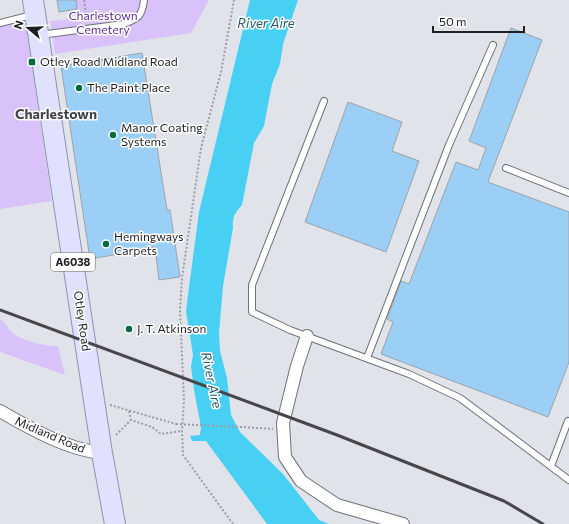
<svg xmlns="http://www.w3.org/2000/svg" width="569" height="524" font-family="Commissioner,sans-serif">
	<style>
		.green { fill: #d9c2fa }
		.water { fill: #47cff4 }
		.building { fill: #9ccff5; stroke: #9da3a8 }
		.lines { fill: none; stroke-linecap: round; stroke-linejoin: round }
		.lane-casing { stroke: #6e7278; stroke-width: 8 }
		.street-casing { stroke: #6e7278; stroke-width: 14 }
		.primary-casing { stroke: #8f91b0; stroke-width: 22 }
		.path { stroke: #9b9ea3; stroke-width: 2; stroke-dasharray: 2 2; stroke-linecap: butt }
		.lane { stroke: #fff; stroke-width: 6 }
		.street { stroke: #fff; stroke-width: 12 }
		.primary { stroke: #e0e2fd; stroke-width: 20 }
		.rail { stroke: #46474b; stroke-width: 3 }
		.path-bridge { stroke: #9b9ea3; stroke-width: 2; stroke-dasharray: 2 2; stroke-linecap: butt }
		.poi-dot { fill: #036a40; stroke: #fff; stroke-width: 1.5 }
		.labels { text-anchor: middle; stroke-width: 3; stroke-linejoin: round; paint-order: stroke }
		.shield { fill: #fff; stroke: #626264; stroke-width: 1 }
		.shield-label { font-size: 11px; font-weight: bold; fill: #1e1f22 }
		.park-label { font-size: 12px; fill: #5d2c8e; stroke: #fff }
		.poi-label { font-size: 12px; fill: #1e1f22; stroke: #fff; text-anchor: start }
		.street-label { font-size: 12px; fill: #1e1f22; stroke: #fff }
		.water-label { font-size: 13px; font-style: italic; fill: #245b6a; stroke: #fff }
		.quarter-label { font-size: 14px; font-weight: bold; fill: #3f4247; stroke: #fff }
	</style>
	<rect width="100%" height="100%" fill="#e0e4ea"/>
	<path class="green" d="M76,0H209L191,33L55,54L50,21L78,18Z
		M25,19L52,201L0,209V26Z
		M0,319C7,323 9,331 15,335C27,342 45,346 58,346L65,375L0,352Z"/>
	<path class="water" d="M250,0H298L283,44L280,64L272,84L264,126L254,143L242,205C235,213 232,217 233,228L223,286L219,333L220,351L227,378L231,415L240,432L283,474L319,520L329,524H267L206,441H192L190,436L200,435L201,427L194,390L191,366L193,355L186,311L188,295L199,212Z"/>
	<path class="building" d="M57,0H76L77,9L59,12Z
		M511,28L542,40L488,182L569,212V362L548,417L381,354L393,322L387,319L401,281L409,284L456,162L478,170L486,148L469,141Z
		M142,53L167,210H170L180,277L159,280L155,247L125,251V253L90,259L61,66Z
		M348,102L402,122L392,151L419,161L386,252L305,222Z"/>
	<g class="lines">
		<g class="lane-casing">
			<path id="lane" d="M0,23L32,15
				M40,35L124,24C139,18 142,16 144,0
				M324,101L252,285V312L290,330L409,374L460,398L569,480
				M506,168L569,193
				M367,358L449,145L493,45
				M551,466L568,421"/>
		</g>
		<g class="street-casing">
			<path id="street" d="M307,336L297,366L283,423L285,457L301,481L337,505L403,524
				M0,411C29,428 68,450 102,453"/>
		</g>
		<g class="primary-casing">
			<path id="primary" d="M33,0L102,453L115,524"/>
		</g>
		<path class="path" d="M84,0L87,21
			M110,405L176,424
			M129,411L131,420L152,427L161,434L182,431
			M240,427L273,429
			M116,435L131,420
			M233,524L183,455L182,431L184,401L180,310L182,278L201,148L221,72L234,0"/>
		<use href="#lane" class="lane"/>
		<use href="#street" class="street"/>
		<use href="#primary" class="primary"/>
		<path class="rail" d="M0,310L337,435L504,501L543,524"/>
		<path class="path-bridge" d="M176,424L240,427"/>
	</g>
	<g class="poi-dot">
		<rect x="28" y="58" width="8" height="8" rx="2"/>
		<circle cx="79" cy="88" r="4"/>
		<circle cx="113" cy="135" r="4"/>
		<circle cx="106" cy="244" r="4"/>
		<circle cx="129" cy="329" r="4"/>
	</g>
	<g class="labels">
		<rect class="shield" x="51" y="253" width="44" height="18" rx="3"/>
		<g class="shield-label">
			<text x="73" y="266">A6038</text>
		</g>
		<g class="park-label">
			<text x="103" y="20">Charlestown<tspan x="103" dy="14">Cemetery</tspan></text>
		</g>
		<g class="poi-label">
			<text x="40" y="66">Otley Road Midland Road</text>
			<text x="87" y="92">The Paint Place</text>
			<text x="121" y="132">Manor Coating<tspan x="121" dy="14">Systems</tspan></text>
			<text x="114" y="241">Hemingways<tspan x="114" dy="14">Carpets</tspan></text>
			<text x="137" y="333">J. T. Atkinson</text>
		</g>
		<g class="street-label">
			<text transform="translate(82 321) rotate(82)" y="4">Otley Road</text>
			<text transform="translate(50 435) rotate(23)" y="4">Midland Road</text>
		</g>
		<g class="water-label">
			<text x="266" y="28">River Aire</text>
			<text transform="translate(212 380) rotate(78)" y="5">River Aire</text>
		</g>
		<g class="quarter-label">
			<text x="56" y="119">Charlestown</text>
		</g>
	</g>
	<g transform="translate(28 28) rotate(289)" stroke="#ffffff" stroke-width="3" paint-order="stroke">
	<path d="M0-3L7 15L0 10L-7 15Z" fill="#1e1f22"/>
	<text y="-6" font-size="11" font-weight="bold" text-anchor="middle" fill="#1e1f22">N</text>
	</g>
	<path d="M433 26v6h91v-6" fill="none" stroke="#1e1f22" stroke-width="2"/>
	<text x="439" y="26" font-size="12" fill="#1e1f22" stroke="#ffffff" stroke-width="3" paint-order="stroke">50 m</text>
</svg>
